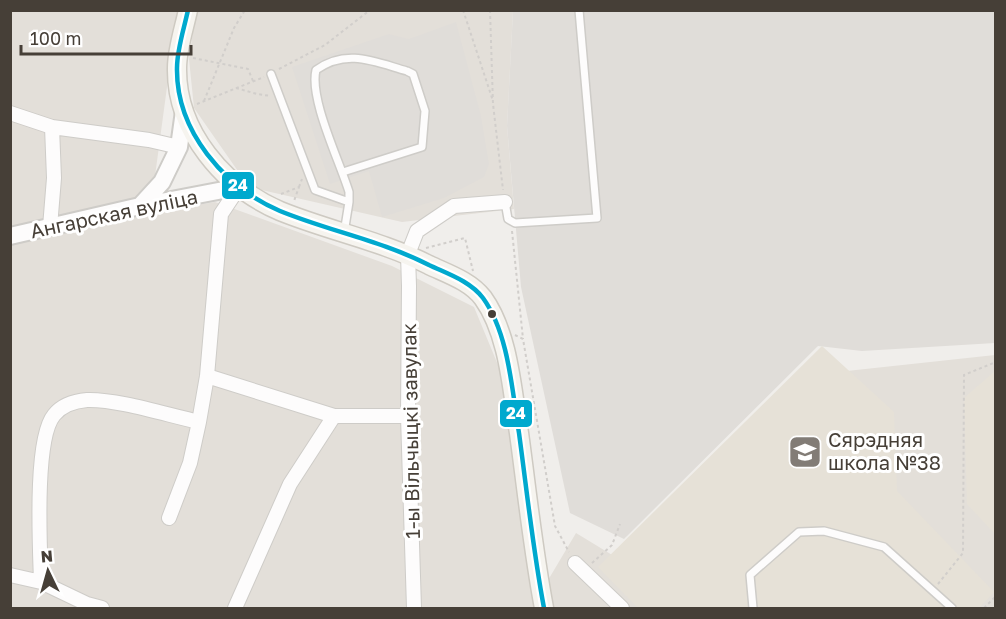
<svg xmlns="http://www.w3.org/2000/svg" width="1006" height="619" font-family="'Golos Text',sans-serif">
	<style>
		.residential { fill: #e3dfd9 }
		.industrial { fill: #e0ddd9 }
		.education { fill: #e6e1d7 }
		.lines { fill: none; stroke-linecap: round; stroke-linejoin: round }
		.service-casing { stroke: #ceccc8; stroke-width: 10 }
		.minor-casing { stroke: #ceccc8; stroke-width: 16 }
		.tertiary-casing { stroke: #ceccc8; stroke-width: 20 }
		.secondary-casing { stroke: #cecac2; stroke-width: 21 }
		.path { stroke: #d1cecb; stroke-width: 2; stroke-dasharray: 3 3; stroke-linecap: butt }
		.service { stroke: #fdfcfc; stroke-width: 7 }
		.minor { stroke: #fdfcfc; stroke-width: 14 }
		.tertiary { stroke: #fdfcfc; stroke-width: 16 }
		.secondary { stroke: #f6f4ef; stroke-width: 18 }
		.bus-1-casing { stroke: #fff; stroke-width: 9 }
		.bus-1 { stroke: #00a9ce; stroke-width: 4.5 }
		.bus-dot { fill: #463f37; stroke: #fff; stroke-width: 2 }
		.labels { text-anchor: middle; stroke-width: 6; stroke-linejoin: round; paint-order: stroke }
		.street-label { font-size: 20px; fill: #463f37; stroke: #fff }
		.poi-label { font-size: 20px; fill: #463f37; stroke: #fff; text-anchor: start }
		.line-badge { stroke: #fff; stroke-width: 2 }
		.badge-label { font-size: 16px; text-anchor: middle; font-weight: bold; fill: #fff }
	</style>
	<rect width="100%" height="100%" fill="#f0eeeb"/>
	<path class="residential" d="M10,11H183L172,50L150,213L215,202L392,266L474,307L503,377L535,608H11Z
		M196,11H513L507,126L514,209L402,222L249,187L194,108L189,59Z
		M995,355V608H546L541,592L576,533L622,561L819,374Z"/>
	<path class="industrial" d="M513,11H995V343L862,351L818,346L624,539L570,513L521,287L507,126Z
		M456,22L481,116L489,164L484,177L444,198L382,217L369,171L330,184L292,67L389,34L409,39Z"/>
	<path class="education" d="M822,346L894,412L897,491L994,592L979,608H638L598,567Z
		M995,371V534L967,504L964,398Z"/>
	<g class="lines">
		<g class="service-casing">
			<path id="service" d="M271,74L315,190L349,202L344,233
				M343,172L422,147L425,111L413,74L407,71C375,62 347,48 316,70C309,99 340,162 349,192V202
				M505,202L508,219L515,223L597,218L579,10
				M753,608L750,575L799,532L824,531L884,547L952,608"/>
		</g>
		<g class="minor-casing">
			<path id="minor" d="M10,113L52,127L149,140L179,147
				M50,227L54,178L52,127
				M207,376L334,416H408
				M169,518L190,463L199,422L207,376L221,214L239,187
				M575,563L622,608
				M10,575L41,582L87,604L102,608
				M41,582C40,548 34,439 54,415C62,405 75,401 87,400C117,399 167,415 199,422
				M235,608L290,484L334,416
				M414,608L408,416L409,286L408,254L417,231L454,206L505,202"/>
		</g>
		<g class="tertiary-casing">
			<path id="tertiary" d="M140,206L162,182L179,147L184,111
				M10,236L140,206L239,187"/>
		</g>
		<g class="secondary-casing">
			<path id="secondary" d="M188,10C184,29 177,49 177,68C176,131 224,187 280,211C329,231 382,241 429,265C448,274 470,281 483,298C509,334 512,391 519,433C527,492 533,550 544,608"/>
		</g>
		<path class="path" d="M463,10L493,101
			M490,10L493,104L503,190
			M193,58L248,69L253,81
			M279,69L325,45L370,10
			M236,88L257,94L271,96
			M204,101L234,28L245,10
			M197,104L264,77
			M299,187L302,179
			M281,194L299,187L294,201
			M512,231L523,339
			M426,248L465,238L473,271
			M515,335L523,339L555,526L569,552
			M592,563L612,545L620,524
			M938,584L963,553L964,375L996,362
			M984,608L996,596"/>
		<use href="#service" class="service"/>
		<use href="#minor" class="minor"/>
		<use href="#tertiary" class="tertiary"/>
		<use href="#secondary" class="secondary"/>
		<g class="bus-1-casing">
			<path id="bus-1" d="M188,10C184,29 177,49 177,68C176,131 224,187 280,211C329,231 382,241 429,265C448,274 470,281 483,298C509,334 512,391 519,433C527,492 533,550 544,608"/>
		</g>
		<use href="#bus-1" class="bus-1"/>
	</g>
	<defs>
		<g id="school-square" transform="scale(1.725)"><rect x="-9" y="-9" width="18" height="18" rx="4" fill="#827c76" stroke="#fff"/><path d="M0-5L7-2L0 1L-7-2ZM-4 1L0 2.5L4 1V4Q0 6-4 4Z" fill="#fff"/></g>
	</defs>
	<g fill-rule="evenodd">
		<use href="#school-square" x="805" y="452"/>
	</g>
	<circle class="bus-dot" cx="492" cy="314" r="5"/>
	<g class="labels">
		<g class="street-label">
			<text transform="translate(114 214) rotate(-12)" y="7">Ангарская вуліца</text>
			<text transform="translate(411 431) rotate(-91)" y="7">1-ы Вільчыцкі завулак</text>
		</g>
		<g class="poi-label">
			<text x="828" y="447">Сярэдняя<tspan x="828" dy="23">школа №38</tspan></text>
		</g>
	</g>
	<g class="line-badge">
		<rect x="221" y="171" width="34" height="29" rx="6" fill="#00a9ce"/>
		<rect x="499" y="399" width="34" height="29" rx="6" fill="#00a9ce"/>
	</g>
	<g class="badge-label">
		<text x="238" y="191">24</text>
		<text x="516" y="419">24</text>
	</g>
	<rect width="1006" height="619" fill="none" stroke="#463f37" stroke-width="24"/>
	<g transform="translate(48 571) rotate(355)" stroke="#ffffff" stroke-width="4.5" paint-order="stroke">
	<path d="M0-4.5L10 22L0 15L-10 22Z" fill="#463f37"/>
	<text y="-9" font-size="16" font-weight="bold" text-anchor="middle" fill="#463f37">N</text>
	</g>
	<path d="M21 45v9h170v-9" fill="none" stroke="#463f37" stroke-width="3"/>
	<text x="30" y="45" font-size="18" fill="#463f37" stroke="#ffffff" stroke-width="4.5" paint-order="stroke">100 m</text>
</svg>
